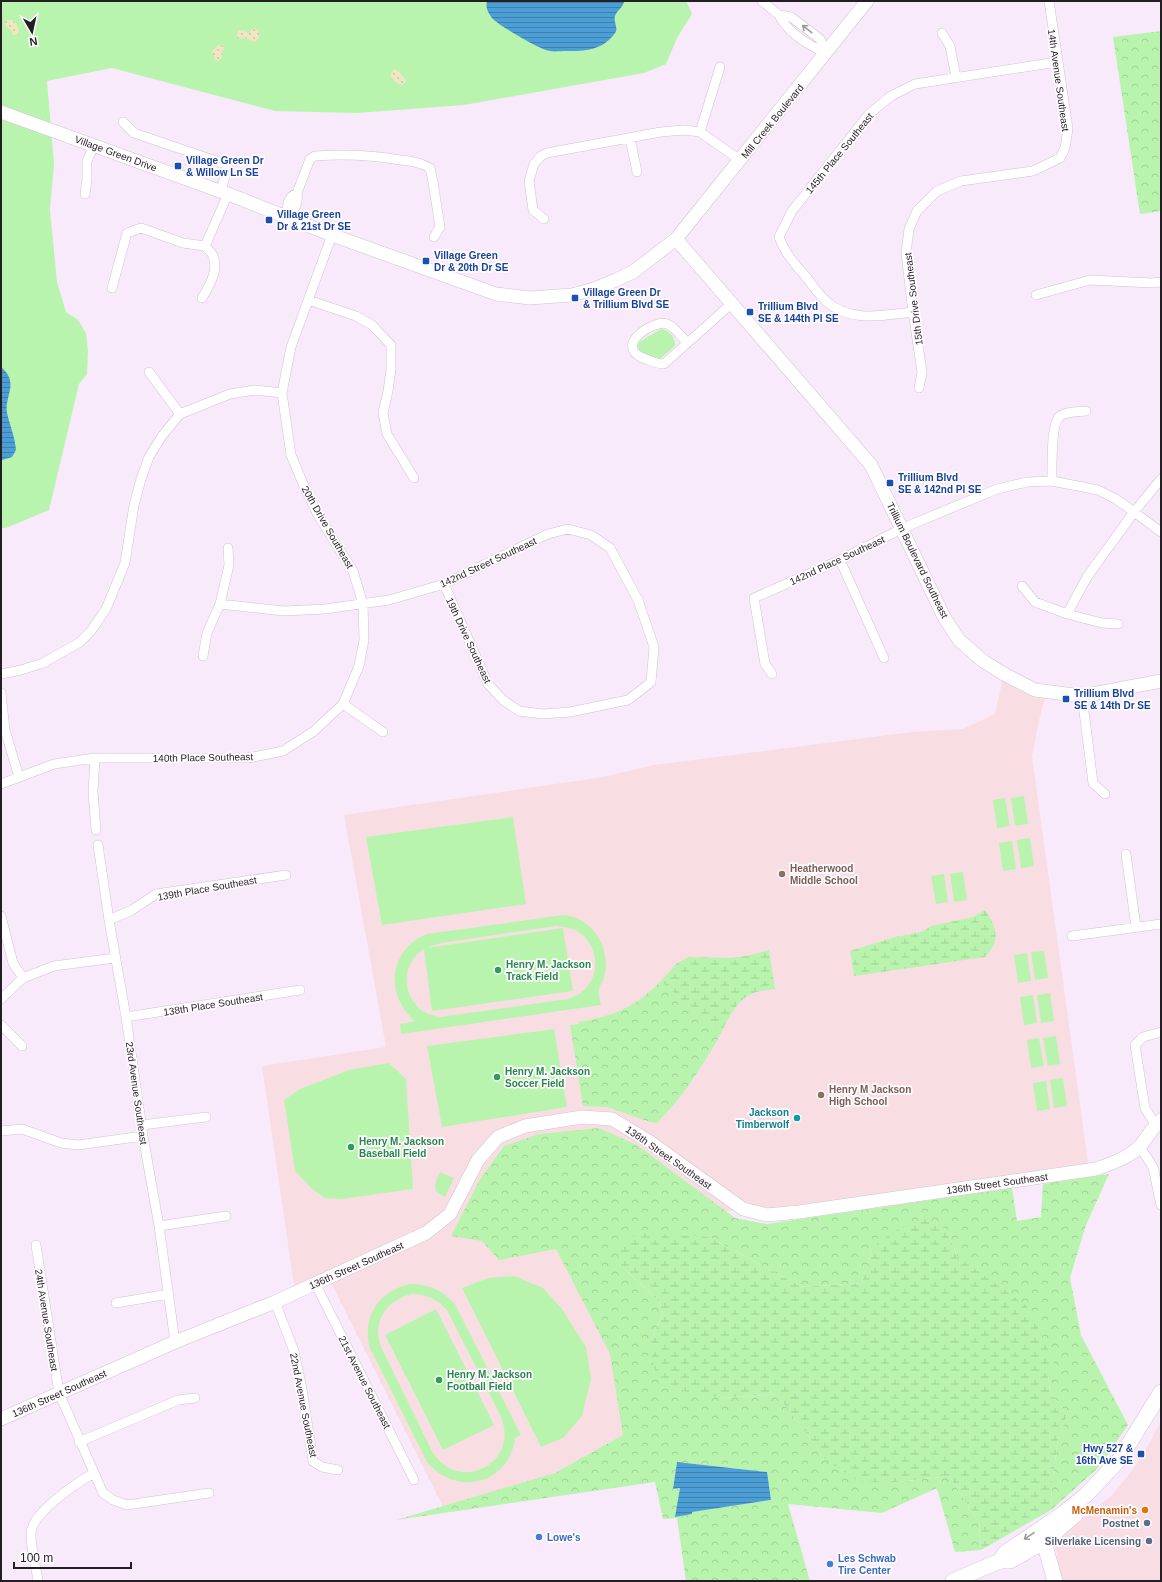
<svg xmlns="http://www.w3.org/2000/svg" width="1162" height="1582" font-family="Helvetica,sans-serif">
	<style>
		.commercial { fill: #f8dee4 }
		.education { fill: #f8dee3 }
		.grass { fill: #b9f4af; fill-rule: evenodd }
		.forest { fill: url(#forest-crowns); fill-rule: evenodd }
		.wetland { fill: url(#wetland-marsh) }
		.sand { fill: url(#sand-dots) }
		.water { fill: url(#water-rules) }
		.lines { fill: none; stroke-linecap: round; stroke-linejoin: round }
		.street-casing { stroke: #d0c2d1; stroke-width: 10 }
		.secondary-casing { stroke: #d0c2d1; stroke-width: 14 }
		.primary-casing { stroke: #d0c2d1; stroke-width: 16 }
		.street { stroke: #fff; stroke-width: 9 }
		.secondary { stroke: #fff; stroke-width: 13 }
		.primary { stroke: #fff; stroke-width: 15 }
		.oneway { stroke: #9c9a9c }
		.transit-dot { fill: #1a4fb4; stroke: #fffcff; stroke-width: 1.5 }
		.education-dot { fill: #8d6e63; stroke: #fffcff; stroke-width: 1.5 }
		.leisure-dot { fill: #2e9e5b; stroke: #fffcff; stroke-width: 1.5 }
		.culture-dot { fill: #0f9aa8; stroke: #fffcff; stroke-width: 1.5 }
		.food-dot { fill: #e8710a; stroke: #fffcff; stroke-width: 1.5 }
		.service-dot { fill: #5c6f8a; stroke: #fffcff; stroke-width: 1.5 }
		.shop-dot { fill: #3f7fe0; stroke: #fffcff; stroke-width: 1.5 }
		.labels { text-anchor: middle; stroke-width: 3.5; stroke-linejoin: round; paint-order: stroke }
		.street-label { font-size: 10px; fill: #231e24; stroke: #fffcff }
		.transit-label { font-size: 10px; font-weight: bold; fill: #164399; stroke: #fffcff; text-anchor: start }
		.education-label { font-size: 10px; font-weight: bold; fill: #785e54; stroke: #fffcff; text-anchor: start }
		.leisure-label { font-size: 10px; font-weight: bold; fill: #27864d; stroke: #fffcff; text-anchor: start }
		.culture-label { font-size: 10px; font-weight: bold; fill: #0d838f; stroke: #fffcff; text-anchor: end }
		.food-label { font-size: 10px; font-weight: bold; fill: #c56008; stroke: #fffcff; text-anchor: end }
		.service-label { font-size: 10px; font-weight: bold; fill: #4e5e75; stroke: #fffcff; text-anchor: end }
		.shop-label { font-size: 10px; font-weight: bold; fill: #366cbe; stroke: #fffcff; text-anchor: start }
	</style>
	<defs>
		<pattern id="forest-crowns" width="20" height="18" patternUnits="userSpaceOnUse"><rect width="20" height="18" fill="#b9f4af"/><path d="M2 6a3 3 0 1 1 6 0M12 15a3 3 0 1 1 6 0" fill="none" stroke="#9fd196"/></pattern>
		<pattern id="wetland-marsh" width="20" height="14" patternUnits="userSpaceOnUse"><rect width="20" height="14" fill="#b9f4af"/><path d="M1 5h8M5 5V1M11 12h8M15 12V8" fill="none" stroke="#9fd196"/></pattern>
		<pattern id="sand-dots" width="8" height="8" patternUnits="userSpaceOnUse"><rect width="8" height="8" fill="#f0e6c1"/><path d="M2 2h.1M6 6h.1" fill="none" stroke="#cec5a6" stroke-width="1.8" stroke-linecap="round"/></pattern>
		<pattern id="water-rules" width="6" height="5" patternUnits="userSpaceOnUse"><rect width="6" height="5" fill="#4c9fd6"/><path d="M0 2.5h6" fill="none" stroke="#3f81ad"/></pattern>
	</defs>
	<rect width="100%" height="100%" fill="#f8eafa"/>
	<path class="commercial" d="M1161,1422V1581H1061L1055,1542L1113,1494L1133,1469L1147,1447Z"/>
	<path class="education" d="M1004,674L1047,691L1040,716L1032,756L1089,1170L799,1212L743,1209L597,1230L640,1477L443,1507L328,1277L295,1292L262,1066L386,1047L344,815L603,777L654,765L912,732L963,729L995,714Z"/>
	<path class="grass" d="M1,1H686L692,14L677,38L666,64L644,73L464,105L357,113L275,111L112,68L47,81L54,164L50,210L57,282L66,312L78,320L86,333L88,351L87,374L79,384L49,510L6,528H1Z
		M661,329C670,330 676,338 675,346L660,359L653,358L639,351L638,347L639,342Z
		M1024,796L1028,824L1015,826L1011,798Z
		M1005,798L1010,826L997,828L993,800Z
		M513,817L526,904L382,925L366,837Z
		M1030,838L1034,866L1021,868L1017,840Z
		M1012,841L1016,869L1003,871L999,843Z
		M963,872L967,900L954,902L950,874Z
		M944,874L948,902L936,904L931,876Z
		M563,915C575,916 583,920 591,928C604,941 609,960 604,978C603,981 600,985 599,989C598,993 600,1000 601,1005L401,1034L400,1024L415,1021C384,995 389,949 427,934ZM556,926C565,927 573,928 580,933C600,947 601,979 579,994C576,996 572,997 568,999L440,1017C432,1015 423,1013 417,1006C401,989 404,961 424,949L432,1011L573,991L563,928L426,948L441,943Z
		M1044,951L1048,978L1035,980L1031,952Z
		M1027,953L1031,981L1018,983L1014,955Z
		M1050,993L1054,1021L1041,1023L1037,995Z
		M1033,995L1037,1023L1024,1025L1020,997Z
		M554,1029L567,1107L442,1127L427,1046Z
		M1056,1036L1060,1064L1048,1066L1043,1038Z
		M1039,1038L1044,1066L1031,1068L1027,1040Z
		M389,1063L406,1079L413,1189L342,1199L325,1198L312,1189L295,1171L284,1100L300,1089L349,1070Z
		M1063,1078L1067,1106L1054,1108L1050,1080Z
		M1046,1081L1050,1109L1037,1111L1033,1083Z
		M440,1172L454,1178L445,1197L436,1192L435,1184Z
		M514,1276L543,1288L562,1309L586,1347L591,1379L582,1416L563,1438L541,1447L462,1288L488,1278Z
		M410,1284C429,1284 442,1290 455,1304L521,1435L515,1438C509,1485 456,1497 427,1462L369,1346C363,1315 379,1291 410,1284ZM412,1294C426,1294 437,1299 447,1310L501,1417C520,1464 458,1495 432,1451L382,1349C371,1324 385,1300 412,1294Z
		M436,1309L494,1425L443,1450L385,1335Z"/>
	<path class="forest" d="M1161,31V211L1140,214L1113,37Z
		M661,981L720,1035C702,1067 683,1097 657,1123L650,1122L607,1107L583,1106L570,1025L579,1024V1022C616,1015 634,1008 661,981Z
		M599,1128L637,1145L735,1218L767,1224L1012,1188L1017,1221L1041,1217L1043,1184L1109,1174L1086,1225L1070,1278L1081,1335L1128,1425L1098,1468L1051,1510L1052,1484L1058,1439L1067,1415L1050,1392L1048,1374L977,1271L957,1256L947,1229L873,1247L862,1283L802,1287L709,1237L617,1262L659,1301L663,1314L651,1339L722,1398L777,1394L826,1460L889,1483L949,1476L979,1522L981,1550L955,1552L937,1488L882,1513L788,1504L810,1581H686L677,1518L663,1519L655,1482L396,1520L555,1473L623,1435L610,1354L556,1249L499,1260L482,1241L451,1236L480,1179L504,1146L539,1134ZM677,1462L766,1472L771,1500L691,1512L692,1514L676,1517L680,1488L673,1489Z"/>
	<path class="wetland" d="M985,910C997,928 1001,940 985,957L854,976L850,951L895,937L922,932L931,926L973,917Z
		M769,950L775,989C768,990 762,991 756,992C737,998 728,1019 720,1035L661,981L677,963L689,957L729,958L747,956Z
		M923,1219L947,1229L957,1256L1027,1306L1054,1362L1048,1374L1050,1392L1067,1415L1058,1439L1052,1484L1051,1510L981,1550L979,1522L949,1476L889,1483L858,1481L826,1460L777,1394L722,1398L687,1392L658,1380L652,1360L651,1339L663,1314L659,1301L617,1262L623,1239L646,1233L709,1237L802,1287L862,1283L873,1247L895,1231Z"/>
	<path class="sand" d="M7,20H12L18,26L19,32L17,35H13L11,30L6,27L5,23Z
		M254,28L258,30C260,35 260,40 254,42L246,38L239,39L237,38V33L239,30H243L248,33Z
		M218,45L223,46L224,49L222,53V58L218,61L215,60L212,51Z
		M395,69C399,70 404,77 406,81L403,85L398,84L391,77V73Z"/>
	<path class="water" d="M487,1H624C624,7 617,10 615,16C613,22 619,28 615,33C602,51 585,51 566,51C561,51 555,52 550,51C540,50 502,27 494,20C489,15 485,8 487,1Z
		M1,367C20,383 4,396 7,413C10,426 15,437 16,450L12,457L2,460H1Z
		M677,1462L767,1472L771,1500L692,1512V1514L675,1517L680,1488L673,1489Z"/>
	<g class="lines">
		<g class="street-casing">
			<path id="street" d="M762,1L779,15L791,17L820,39L826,53
				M779,15C788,33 808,45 826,53
				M942,33L950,46L956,77
				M123,122L134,133L228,165L221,191
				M700,132L720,67
				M630,138L637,172
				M85,194L87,180V161L94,145
				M288,217C294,210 299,203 297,193L310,159L315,156C344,154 371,155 400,160C410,161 420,162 430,168L433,182L440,227L434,237
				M288,217C287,207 286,198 297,193
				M544,219L533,210L529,181L534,164L541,156L547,153L661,132L684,130L700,132L740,160
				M332,235L291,347L282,393L291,455L304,486L318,515L353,571L363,604L364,640L359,666L343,704
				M112,288L127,233L141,228L183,243L205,246L228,194
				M1036,295L1090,280L1152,283L1161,282
				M202,298C209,286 219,271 213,256C212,252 207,249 205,246
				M308,300L356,316L372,325L391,345V369L388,391L383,413L387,434L414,478
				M913,312C884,315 851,323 827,302C819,295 813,286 807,278C796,265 785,254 779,237L792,211L869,114L891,96L915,84L1057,62
				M687,343C683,338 673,326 667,324C655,319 613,345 643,358C651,361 656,364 664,364L731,304
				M149,372L180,414
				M919,388L922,372L913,312L906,253L909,229L917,211L937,191L961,181L1033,171L1060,158L1065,148L1068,129L1049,1
				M1052,481C1052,468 1051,425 1059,417C1066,411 1078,412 1086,411
				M840,560L884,658
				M1022,586L1035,602L1067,614L1102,623L1118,624
				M220,604L284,611L325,609L389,600L444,584L548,534L568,529L591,535L610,548L638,600L654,647L651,682L628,700L570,712L543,714L519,711L503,700L488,684L444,584
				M1067,614L1087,577L1134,512L1161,532
				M203,656L207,633L220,604L229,565L228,548
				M1,674L21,670L43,663L80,642L91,631L106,609L125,563L134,505L141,479L149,457L162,436L180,414L230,394L255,390L282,393
				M772,674L765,664L754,598L840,560L903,528L997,489L1027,482L1052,481L1098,490L1116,499L1134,512L1161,479
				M1,693L5,730L19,777
				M1082,696L1093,783L1105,794
				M95,758L93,792L96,830
				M1,784L54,764L95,758H248L283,751L314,731L343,704L383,732
				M98,845L109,920L126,1017L143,1136L159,1226L175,1342
				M1126,854L1136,927
				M1,916L13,963L23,978
				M109,920L132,910L156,894L286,875
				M1072,936L1161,924
				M1,999L23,978L54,966L115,958
				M126,1017L300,990
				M1,1025L22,1046
				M1155,1124L1145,1108L1135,1045L1143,1037L1161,1032
				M142,1125L206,1117
				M1,1131L22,1129L61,1143L78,1145L143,1136
				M1140,1147L1153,1167L1161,1205
				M159,1226L226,1216
				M36,1245L59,1393L103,1493L113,1500L127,1505L209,1493
				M315,1283L414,1480
				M275,1302L294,1351L302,1389L313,1461L322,1467L338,1470
				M116,1303L169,1294
				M79,1442L178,1400L195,1398
				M38,1581C36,1566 31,1550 31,1535C30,1513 77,1483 94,1473"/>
		</g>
		<g class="secondary-casing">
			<path id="secondary" d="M1,112L228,194L332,235L496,294L530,298L572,295L594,289L616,280L633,272L676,239L867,1
				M676,239L871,465L944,617L959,640L983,661L1004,674L1035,690L1082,696L1161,681
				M1,1419L175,1342L275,1302L426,1233L450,1214L478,1160L498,1137L525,1126L582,1117L612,1119L650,1142L743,1209L767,1215L799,1212L1096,1169C1110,1164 1131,1157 1141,1145C1148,1137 1152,1127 1161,1120"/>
		</g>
		<g class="primary-casing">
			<path id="primary" d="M1044,1542L1055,1581
				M1000,1561L1005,1553L1061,1515L1086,1495L1119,1460L1161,1392
				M953,1581L1000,1561H1010L1044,1542L1076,1514"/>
		</g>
		<use href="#street" class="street"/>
		<use href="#secondary" class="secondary"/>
		<use href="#primary" class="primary"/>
	</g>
	<defs><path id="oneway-shaft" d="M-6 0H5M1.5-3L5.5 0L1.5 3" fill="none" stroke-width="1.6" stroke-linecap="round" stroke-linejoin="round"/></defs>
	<g class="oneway">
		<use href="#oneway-shaft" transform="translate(807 29) rotate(-142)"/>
		<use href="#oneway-shaft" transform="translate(1029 1536) rotate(146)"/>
	</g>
	<g class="transit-dot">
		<rect x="174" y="162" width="8" height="8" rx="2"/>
		<rect x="265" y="216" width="8" height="8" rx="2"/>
		<rect x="422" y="257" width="8" height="8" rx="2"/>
		<rect x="571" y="294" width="8" height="8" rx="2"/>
		<rect x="746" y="308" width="8" height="8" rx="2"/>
		<rect x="886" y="479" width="8" height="8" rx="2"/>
		<rect x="1062" y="695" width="8" height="8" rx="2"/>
		<rect x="1137" y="1450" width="8" height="8" rx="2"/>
	</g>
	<g class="education-dot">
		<circle cx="782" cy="874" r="4"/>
		<circle cx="821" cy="1095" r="4"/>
	</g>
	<g class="leisure-dot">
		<circle cx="498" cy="970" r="4"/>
		<circle cx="497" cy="1077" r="4"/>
		<circle cx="351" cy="1147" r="4"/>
		<circle cx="439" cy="1380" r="4"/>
	</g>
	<circle class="culture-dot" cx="797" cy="1118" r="4"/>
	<circle class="food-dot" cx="1145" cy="1510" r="4"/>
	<g class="service-dot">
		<circle cx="1147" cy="1523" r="4"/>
		<circle cx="1149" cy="1541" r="4"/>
	</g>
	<g class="shop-dot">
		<circle cx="539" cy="1537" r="4"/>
		<circle cx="830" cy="1564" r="4"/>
	</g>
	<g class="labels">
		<g class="street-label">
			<text transform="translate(1059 80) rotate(82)" y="4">14th Avenue Southeast</text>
			<text transform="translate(772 121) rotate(-51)" y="4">Mill Creek Boulevard</text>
			<text transform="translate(116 153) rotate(20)" y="4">Village Green Drive</text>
			<text transform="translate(839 153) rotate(-51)" y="4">145th Place Southeast</text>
			<text transform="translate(913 299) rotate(-97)" y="4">15th Drive Southeast</text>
			<text transform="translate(328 527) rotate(60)" y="4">20th Drive Southeast</text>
			<text transform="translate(837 560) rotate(-25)" y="4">142nd Place Southeast</text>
			<text transform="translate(918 560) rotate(64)" y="4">Trillium Boulevard Southeast</text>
			<text transform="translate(488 562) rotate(-25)" y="4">142nd Street Southeast</text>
			<text transform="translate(469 640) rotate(65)" y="4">19th Drive Southeast</text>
			<text transform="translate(203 757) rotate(-1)" y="4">140th Place Southeast</text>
			<text transform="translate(207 888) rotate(-10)" y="4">139th Place Southeast</text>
			<text transform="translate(213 1004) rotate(-9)" y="4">138th Place Southeast</text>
			<text transform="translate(137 1093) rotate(82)" y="4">23rd Avenue Southeast</text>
			<text transform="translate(669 1157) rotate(35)" y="4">136th Street Southeast</text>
			<text transform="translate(997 1183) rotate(-8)" y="4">136th Street Southeast</text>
			<text transform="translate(356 1265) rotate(-24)" y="4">136th Street Southeast</text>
			<text transform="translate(47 1320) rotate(81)" y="4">24th Avenue Southeast</text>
			<text transform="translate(365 1382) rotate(63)" y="4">21st Avenue Southeast</text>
			<text transform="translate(59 1393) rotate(-24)" y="4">136th Street Southeast</text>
			<text transform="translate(304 1405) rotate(79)" y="4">22nd Avenue Southeast</text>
		</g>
		<g class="transit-label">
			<text x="186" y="164">Village Green Dr<tspan x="186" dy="12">&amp; Willow Ln SE</tspan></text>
			<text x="277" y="218">Village Green<tspan x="277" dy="12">Dr &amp; 21st Dr SE</tspan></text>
			<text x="434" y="259">Village Green<tspan x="434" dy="12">Dr &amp; 20th Dr SE</tspan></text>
			<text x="583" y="296">Village Green Dr<tspan x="583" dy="12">&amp; Trillium Blvd SE</tspan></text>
			<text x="758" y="310">Trillium Blvd<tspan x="758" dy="12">SE &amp; 144th Pl SE</tspan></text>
			<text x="898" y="481">Trillium Blvd<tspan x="898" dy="12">SE &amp; 142nd Pl SE</tspan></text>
			<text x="1074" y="697">Trillium Blvd<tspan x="1074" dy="12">SE &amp; 14th Dr SE</tspan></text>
			<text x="1133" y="1452" text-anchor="end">Hwy 527 &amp;<tspan x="1133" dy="12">16th Ave SE</tspan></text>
		</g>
		<g class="education-label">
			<text x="790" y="872">Heatherwood<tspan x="790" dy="12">Middle School</tspan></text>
			<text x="829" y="1093">Henry M Jackson<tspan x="829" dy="12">High School</tspan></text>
		</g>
		<g class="leisure-label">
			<text x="506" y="968">Henry M. Jackson<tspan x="506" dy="12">Track Field</tspan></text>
			<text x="505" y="1075">Henry M. Jackson<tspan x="505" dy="12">Soccer Field</tspan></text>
			<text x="359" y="1145">Henry M. Jackson<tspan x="359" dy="12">Baseball Field</tspan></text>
			<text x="447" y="1378">Henry M. Jackson<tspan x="447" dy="12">Football Field</tspan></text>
		</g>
		<g class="culture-label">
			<text x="789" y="1116">Jackson<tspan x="789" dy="12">Timberwolf</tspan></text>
		</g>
		<g class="food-label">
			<text x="1137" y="1514">McMenamin's</text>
		</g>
		<g class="service-label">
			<text x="1139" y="1527">Postnet</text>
			<text x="1141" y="1545">Silverlake Licensing</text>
		</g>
		<g class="shop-label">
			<text x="547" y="1541">Lowe's</text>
			<text x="838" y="1562">Les Schwab<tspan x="838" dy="12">Tire Center</tspan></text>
		</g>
	</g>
	<rect width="1162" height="1582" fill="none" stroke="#231e24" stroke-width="4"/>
	<g transform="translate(32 32) rotate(171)" stroke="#fffcff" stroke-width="3" paint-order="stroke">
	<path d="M0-3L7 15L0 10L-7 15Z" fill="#231e24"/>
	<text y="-6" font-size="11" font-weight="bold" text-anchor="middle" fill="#231e24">N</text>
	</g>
	<path d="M14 1562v6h117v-6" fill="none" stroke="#231e24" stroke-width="2"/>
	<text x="20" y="1562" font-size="12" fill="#231e24" stroke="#fffcff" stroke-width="3" paint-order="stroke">100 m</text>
</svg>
